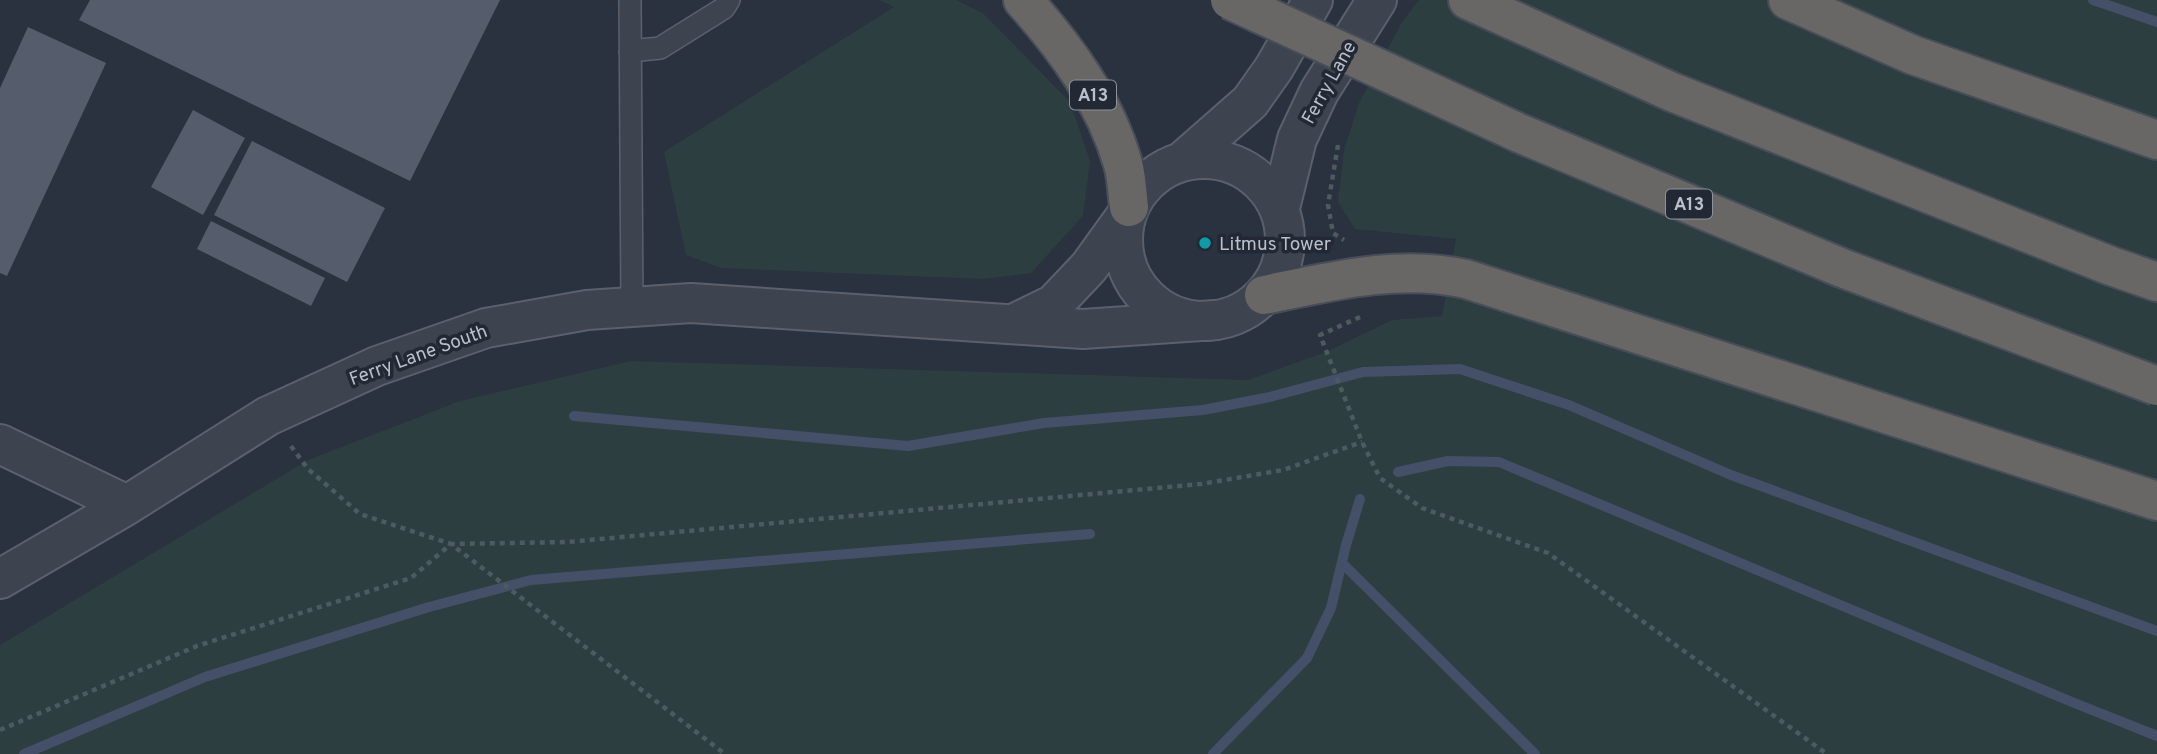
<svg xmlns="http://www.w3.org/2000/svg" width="2157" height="754" font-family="Overpass,sans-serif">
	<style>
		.green { fill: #2d3e41 }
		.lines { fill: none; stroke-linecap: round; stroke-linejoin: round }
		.stream { stroke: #445067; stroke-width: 10 }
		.building { fill: #555d6c }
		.service-casing { stroke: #5b616c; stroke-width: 24 }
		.minor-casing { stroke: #5b616c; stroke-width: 42 }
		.tertiary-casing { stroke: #5b616c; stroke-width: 42 }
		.trunk-casing { stroke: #484e59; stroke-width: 42 }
		.path { stroke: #4c5b5f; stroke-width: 4.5; stroke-dasharray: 5 5; stroke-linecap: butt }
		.service { stroke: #3d434f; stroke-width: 21 }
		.minor { stroke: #3d434f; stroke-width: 38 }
		.tertiary { stroke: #3d434f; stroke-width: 38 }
		.trunk { stroke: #686766; stroke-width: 38 }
		.trunk-bridge-casing { stroke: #484e59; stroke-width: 42; stroke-linecap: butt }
		.trunk-bridge { stroke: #686766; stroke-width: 38 }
		.culture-dot { fill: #0f9aa8; stroke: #222834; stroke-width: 2.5 }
		.labels { text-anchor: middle; stroke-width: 7; stroke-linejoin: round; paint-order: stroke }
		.shield { fill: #222834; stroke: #8c929c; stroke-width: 2 }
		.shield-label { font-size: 18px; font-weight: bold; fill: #babfc9 }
		.street-label { font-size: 19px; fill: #babfc9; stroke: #222834 }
		.poi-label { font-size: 19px; fill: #babfc9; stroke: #222834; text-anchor: start }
	</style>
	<rect width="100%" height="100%" fill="#2a313f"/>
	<path class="green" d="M879,0H956L983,13L1070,102L1090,161L1083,216L1031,273L983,279L721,268L686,255L664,152L894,7Z
		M1419,0H2157V754H0V645L308,460L460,401L631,361L1248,380L1326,352L1392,320L1442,316L1456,239L1355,229L1338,202L1344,150L1359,103L1402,22Z"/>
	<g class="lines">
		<path class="stream" d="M2093,0L2157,22
			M574,416L908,446L1044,423L1203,410L1270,397L1363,372L1460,369L1569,405L1731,475L2157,631
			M1398,472L1448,461L1499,462L2072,702L2157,736
			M1342,563L1535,754
			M24,754L205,677L429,607L531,580L1090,534
			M1213,754L1307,658L1331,608L1346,545L1360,499"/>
	</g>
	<path class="building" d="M90,0H500L410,181L79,20Z
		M28,27L106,63L7,276L0,273V88Z
		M193,110L245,138L203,215L151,187Z
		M252,141L385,208L347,282L214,215Z
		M211,221L325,278L311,306L197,249Z"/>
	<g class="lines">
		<g class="service-casing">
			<path id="service" d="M630,0L632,307
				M630,51L660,48L724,8L729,0"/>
		</g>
		<g class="minor-casing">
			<path id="minor" d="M1013,324L1054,304L1089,267L1125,217
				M0,444L127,505
				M0,579L127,505L268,416L377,366L486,328L587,310L691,303L1083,329L1216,320"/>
		</g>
		<g class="tertiary-casing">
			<path id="tertiary" d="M1123 240a81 81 0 1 1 162 0a81 81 0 1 1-162 0Z
				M1184,160L1250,102L1274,68L1313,0
				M1280,208L1297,139L1319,92L1377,0"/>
		</g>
		<g class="trunk-casing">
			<path id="trunk" d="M1023,0C1066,48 1105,101 1123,164C1127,177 1127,193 1129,207
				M1468,0L1672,92L2111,266L2157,282
				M1788,0L1913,55L2157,140
				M1264,295C1332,281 1398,264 1466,279L2157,501"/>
		</g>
		<path class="path" d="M1338,145L1328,205L1333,233L1344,240
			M1360,317L1320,335L1362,442L1380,478L1422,508L1548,553L1827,754
			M291,446L308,469L360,514L451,544L725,754
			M0,730L197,646L411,578L451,544L568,542L1201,484L1283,470L1362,442"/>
		<use href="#service" class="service"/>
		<use href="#minor" class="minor"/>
		<use href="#tertiary" class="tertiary"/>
		<use href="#trunk" class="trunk"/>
		<g class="trunk-bridge-casing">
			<path id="trunk-bridge" d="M1230,0L1519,133L1842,268L2157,386"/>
		</g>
		<use href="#trunk-bridge" class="trunk-bridge"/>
	</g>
	<circle class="culture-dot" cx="1205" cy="243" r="7"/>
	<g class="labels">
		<g class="shield">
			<rect x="1070" y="80.5" width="46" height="29" rx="5"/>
			<rect x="1666" y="189.5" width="46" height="29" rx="5"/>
		</g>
		<g class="shield-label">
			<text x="1093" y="101">A13</text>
			<text x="1689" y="210">A13</text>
		</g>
		<g class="street-label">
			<text transform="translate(1328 82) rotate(-61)" y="7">Ferry Lane</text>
			<text transform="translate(418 354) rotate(-20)" y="7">Ferry Lane South</text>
		</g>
		<g class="poi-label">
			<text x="1219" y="250">Litmus Tower</text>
		</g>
	</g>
</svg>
